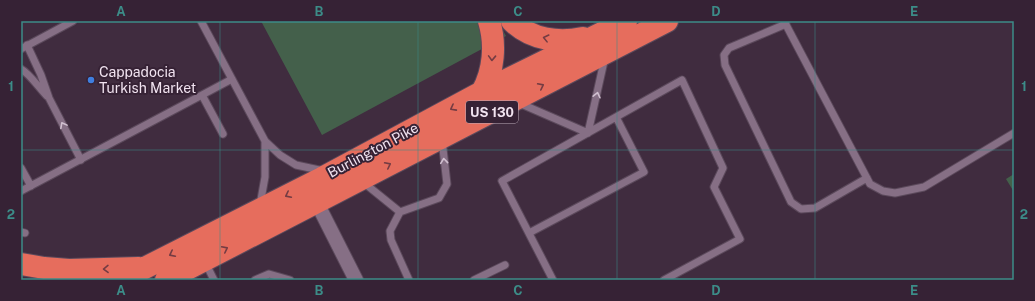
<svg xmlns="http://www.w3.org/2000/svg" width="1035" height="301" font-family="'Public Sans',sans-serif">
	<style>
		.green { fill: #44604b }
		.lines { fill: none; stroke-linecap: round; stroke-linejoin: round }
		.lane-casing { stroke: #5b495b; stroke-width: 9 }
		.street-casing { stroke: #5b495b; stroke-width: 16 }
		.highway-casing { stroke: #5b495b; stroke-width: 24 }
		.lane { stroke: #866f85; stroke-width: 7 }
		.street { stroke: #866f85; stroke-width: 14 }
		.highway { stroke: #e66d5d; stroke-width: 22 }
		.oneway { stroke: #743c43 }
		.oneway2 { stroke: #d1c0d0 }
		.grid { fill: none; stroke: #3c8c88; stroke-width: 1; stroke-opacity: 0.55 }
		.shop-dot { fill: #3f7fe0; stroke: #362235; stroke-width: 1.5 }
		.labels { text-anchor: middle; stroke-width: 4; stroke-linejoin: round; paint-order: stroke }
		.shield { fill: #362235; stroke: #b9a9b8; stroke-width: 1 }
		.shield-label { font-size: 13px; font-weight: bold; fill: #f1e3f0 }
		.poi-label { font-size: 14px; fill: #f1e3f0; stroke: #362235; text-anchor: start }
		.street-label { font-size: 14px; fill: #f1e3f0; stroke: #362235 }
		.neatline { fill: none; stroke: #3c8c88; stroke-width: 1.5 }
		.grid-label { font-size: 13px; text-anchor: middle; font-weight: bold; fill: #3c8c88 }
	</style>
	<rect width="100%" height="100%" fill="#402c3f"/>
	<path class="green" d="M261,21H498L506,36L322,135Z
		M1014,174V192L1006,179Z"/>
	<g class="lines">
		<g class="lane-casing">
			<path id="lane" d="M201,21L265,141L280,155L296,165L324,171
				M784,21L870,184L883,191L895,193L924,187L1014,133
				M786,24L729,48L724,55L725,65L791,202L801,209L815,208L867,178
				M27,45L41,75L49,98L81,160
				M21,49L73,21
				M21,69C30,74 39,88 47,96
				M202,95L232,79
				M519,103L588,133
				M588,133L605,57
				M21,168L31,186
				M363,182L400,212
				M21,191L202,95L223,134
				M260,205L265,177V141
				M21,232L25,233
				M529,233L644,172L616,117
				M205,262L214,280
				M255,280L269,274L290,280
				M409,280L391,240L390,231L400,212L439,198L447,184L442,140
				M474,280L505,265
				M553,280L502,181L682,80L723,168L714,187L740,239L664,280"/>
		</g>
		<g class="street-casing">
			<path id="street" d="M317,203L356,280"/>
		</g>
		<g class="highway-casing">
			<path id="highway" d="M512,21C531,40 559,43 583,38
				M482,92C494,71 496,44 489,21
				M21,264L44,268L69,270L139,268
				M121,280L322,178L482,92L626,21
				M166,280L667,21"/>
		</g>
		<use href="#lane" class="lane"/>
		<use href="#street" class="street"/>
		<use href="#highway" class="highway"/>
	</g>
	<defs><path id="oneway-chevron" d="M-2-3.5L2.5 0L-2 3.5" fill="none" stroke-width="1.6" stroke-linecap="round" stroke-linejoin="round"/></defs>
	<g class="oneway">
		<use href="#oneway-chevron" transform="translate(546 38) rotate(-166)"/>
		<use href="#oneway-chevron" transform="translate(492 58) rotate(92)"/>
		<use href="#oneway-chevron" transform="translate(541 86) rotate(-27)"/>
		<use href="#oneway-chevron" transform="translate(453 108) rotate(152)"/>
		<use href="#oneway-chevron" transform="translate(388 165) rotate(-27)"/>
		<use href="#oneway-chevron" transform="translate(288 195) rotate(153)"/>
		<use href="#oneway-chevron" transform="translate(225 249) rotate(-27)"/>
		<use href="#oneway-chevron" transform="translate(172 254) rotate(153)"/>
		<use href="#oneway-chevron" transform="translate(106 269) rotate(179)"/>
	</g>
	<g class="oneway2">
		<use href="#oneway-chevron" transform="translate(597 95) rotate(-77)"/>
		<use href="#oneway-chevron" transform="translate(63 125) rotate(-118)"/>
		<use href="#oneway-chevron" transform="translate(444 161) rotate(-96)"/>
	</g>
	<path class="grid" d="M220,21V280M418,21V280M617,21V280M815,21V280M21,150H1014"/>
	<circle class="shop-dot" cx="91" cy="80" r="4"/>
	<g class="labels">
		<rect class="shield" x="466" y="101" width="52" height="22" rx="3"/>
		<g class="shield-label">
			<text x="492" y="117">US 130</text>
		</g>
		<g class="poi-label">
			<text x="99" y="77">Cappadocia<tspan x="99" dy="16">Turkish Market</tspan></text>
		</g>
		<g class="street-label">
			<text transform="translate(373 150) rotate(-28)" y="5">Burlington Pike</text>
		</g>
	</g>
	<rect width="1035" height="301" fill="none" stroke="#362235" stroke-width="44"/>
	<rect x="22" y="22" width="991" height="257" class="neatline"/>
	<g class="grid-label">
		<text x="121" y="16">A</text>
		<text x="319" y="16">B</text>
		<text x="518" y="16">C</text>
		<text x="716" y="16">D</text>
		<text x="914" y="16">E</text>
		<text x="11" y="91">1</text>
		<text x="1024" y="91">1</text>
		<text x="11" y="219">2</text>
		<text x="1024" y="219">2</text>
		<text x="121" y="295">A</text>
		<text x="319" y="295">B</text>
		<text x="518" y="295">C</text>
		<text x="716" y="295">D</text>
		<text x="914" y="295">E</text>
	</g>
</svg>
